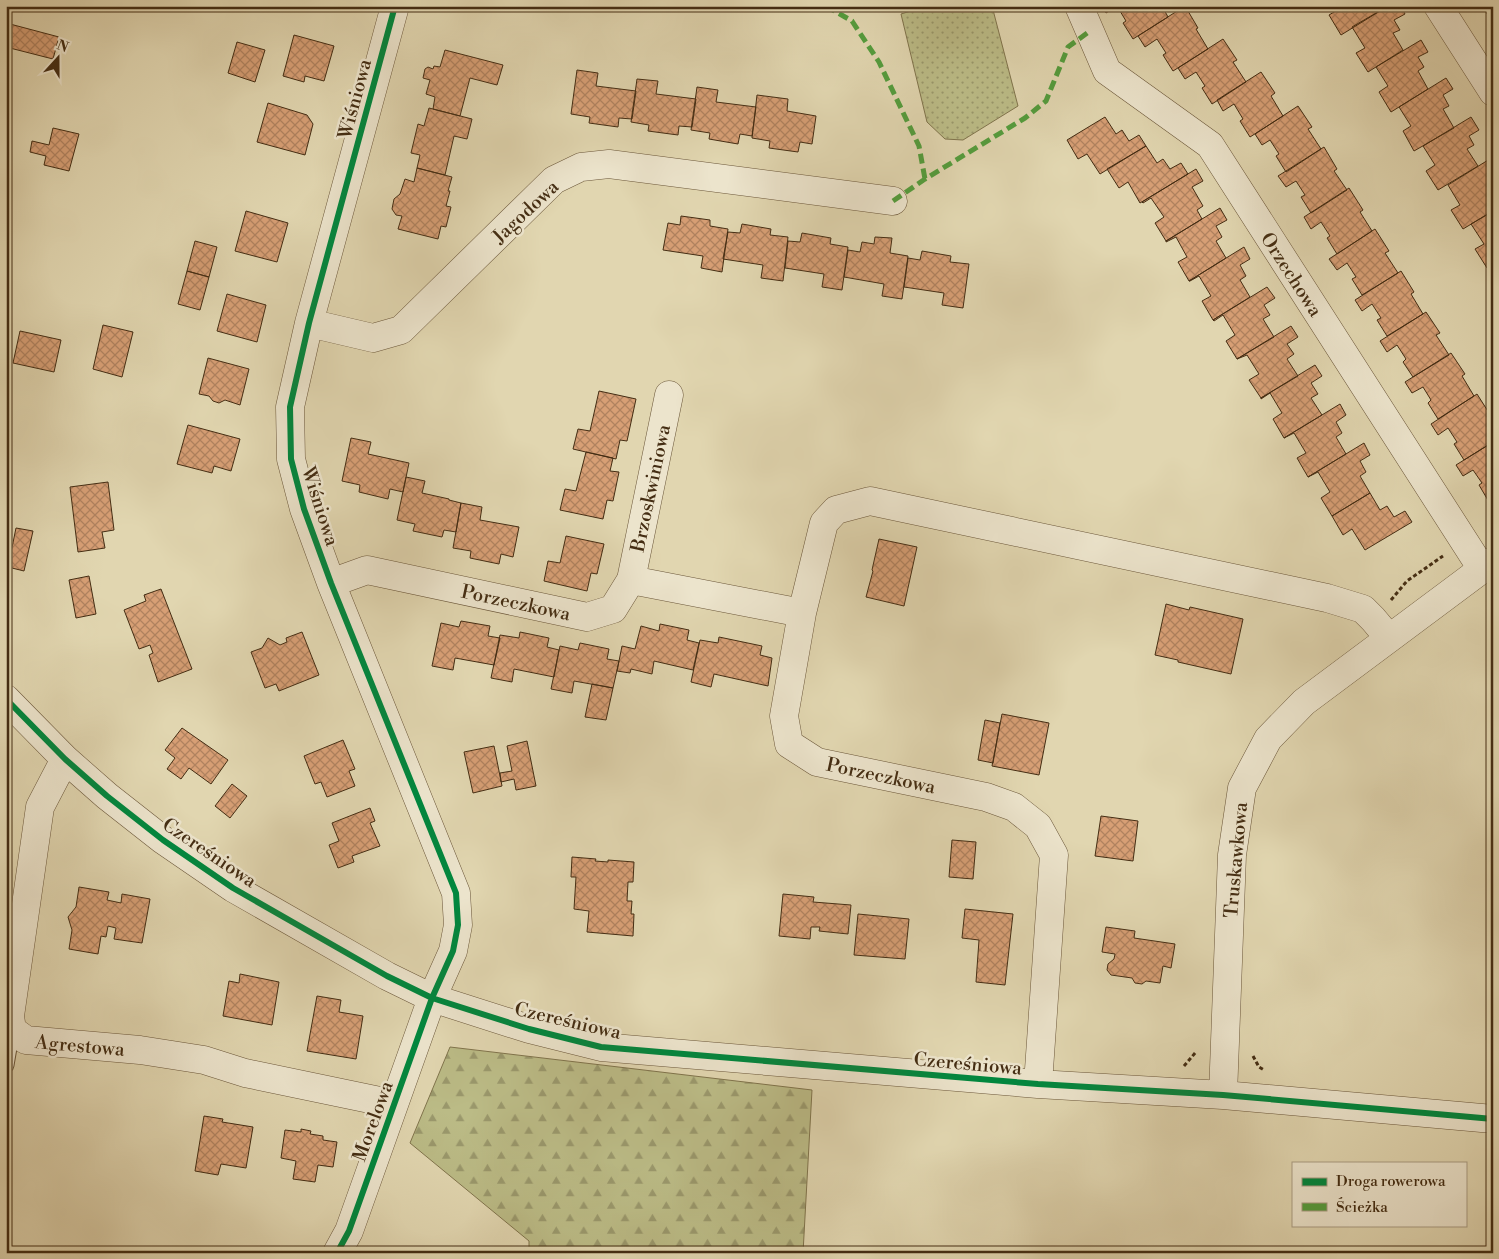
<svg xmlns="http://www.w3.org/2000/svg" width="1499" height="1259" font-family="'Libre Bodoni',serif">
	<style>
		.forest { fill: url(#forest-firs); stroke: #80744c }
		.park { fill: url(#park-dots); stroke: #80744c }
		.building { fill: url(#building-cross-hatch); stroke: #442d13 }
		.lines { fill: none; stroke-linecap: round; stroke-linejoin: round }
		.lane-casing { stroke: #6b573a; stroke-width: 17 }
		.street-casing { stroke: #6b573a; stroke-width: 29 }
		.path { stroke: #442d13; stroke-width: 3; stroke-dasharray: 4 2.5; stroke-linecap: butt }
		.lane { stroke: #ece4cc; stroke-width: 15 }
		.street { stroke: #ece4cc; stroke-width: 28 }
		.quiet { stroke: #549d3d; stroke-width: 5; stroke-dasharray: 10 5; stroke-linecap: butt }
		.cycleway-casing { stroke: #ece4cc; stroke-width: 9 }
		.cycleway { stroke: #00873e; stroke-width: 6 }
		.labels { text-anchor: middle; stroke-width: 5; stroke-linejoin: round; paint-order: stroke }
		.street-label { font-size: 19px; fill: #442d13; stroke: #ece4cc }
	</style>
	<defs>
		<pattern id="forest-firs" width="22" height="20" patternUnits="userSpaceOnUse" patternTransform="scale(1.25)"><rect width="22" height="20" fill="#bbbb86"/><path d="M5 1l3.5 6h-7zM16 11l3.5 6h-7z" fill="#9a986c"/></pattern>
		<pattern id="park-dots" width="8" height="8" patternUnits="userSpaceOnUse" patternTransform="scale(1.25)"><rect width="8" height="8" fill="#bbbb86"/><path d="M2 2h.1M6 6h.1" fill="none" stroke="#9a986c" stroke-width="1.8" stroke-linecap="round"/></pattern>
		<pattern id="building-cross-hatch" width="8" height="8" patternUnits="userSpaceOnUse" patternTransform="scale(1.25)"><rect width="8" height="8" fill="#d79f75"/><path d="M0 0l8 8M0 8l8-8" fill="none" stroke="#b0825f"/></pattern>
	</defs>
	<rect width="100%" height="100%" fill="#e1d6b0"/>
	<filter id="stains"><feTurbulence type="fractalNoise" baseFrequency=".004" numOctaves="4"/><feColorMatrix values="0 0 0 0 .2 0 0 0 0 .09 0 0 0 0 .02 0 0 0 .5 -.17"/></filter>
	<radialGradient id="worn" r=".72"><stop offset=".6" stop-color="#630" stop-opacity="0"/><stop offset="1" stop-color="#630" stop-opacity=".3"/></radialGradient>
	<path class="forest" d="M450,1047L812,1090L803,1253H529V1241L410,1143Z"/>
	<path class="park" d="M927,6H992L1018,106L963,140L945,139L927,122L901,14Z"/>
	<path class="building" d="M1102,6H1162L1168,17L1133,39L1123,23L1126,21L1117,6L1106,13Z
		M1185,6L1198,28L1196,29L1208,49L1173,71L1163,55L1166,53L1157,39L1145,47L1138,36Z
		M1337,6H1377L1380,11L1341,35L1329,15L1339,9Z
		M1388,6H1401L1405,14L1394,20L1400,30L1393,33L1403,50L1368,72L1356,53L1365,48L1352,27Z
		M1493,6V22H1492L1485,10Z
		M10,24L59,37L53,59L6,47V38Z
		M294,35L334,46L324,81L305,76L304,82L283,76Z
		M1223,39L1237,60L1233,62L1246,82L1212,104L1202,88L1205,86L1196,72L1185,79L1178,68Z
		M1421,40L1428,52L1418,57L1424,67L1418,71L1428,89L1391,112L1379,92L1388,86L1376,67Z
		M237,42L265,50L255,82L228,73Z
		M445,50L503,65L497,85L470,78L460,116L433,109L435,97L426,94L430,80L423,78L425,69L428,67L433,69L434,66L440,67Z
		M577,70L598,73L596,86L636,91L632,119L619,118L618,127L589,123L590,117L571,114Z
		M1261,72L1275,93L1271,96L1283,116L1250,137L1240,121L1243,119L1234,104L1223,111L1217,100Z
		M1446,78L1453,89L1443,95L1449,106L1443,109L1454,128L1414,151L1403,131L1411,126L1399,107Z
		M637,79L658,81L656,94L696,99L692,127L679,126L678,135L648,131L649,125L631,122Z
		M697,87L718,90L716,102L756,107L752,136L740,134L738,144L709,139L710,133L691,130Z
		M757,95L788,99L787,111L816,116L812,144L800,142L798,152L769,148L770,141L752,138Z
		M268,103L307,115L313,124L305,155L257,142Z
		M1298,106L1312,127L1308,129L1321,149L1286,172L1276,156L1279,154L1270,140L1262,145L1255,134Z
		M429,108L472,119L467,139L454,136L445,175L417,168L420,155L411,153L418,124L424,126Z
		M1105,117L1116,134L1122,130L1129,141L1139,135L1146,146L1100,174L1087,154L1078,159L1067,140Z
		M1471,117L1479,130L1469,136L1474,145L1467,149L1478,166L1438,190L1426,171L1435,165L1423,146Z
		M53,128L79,134L69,171L44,165L46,156L30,152L32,141L49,145Z
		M1146,146L1157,163L1163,159L1170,169L1181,163L1188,174L1140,203L1128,182L1119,188L1107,169Z
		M1324,147L1337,169L1334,171L1347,190L1311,213L1301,197L1305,195L1296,181L1286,187L1278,176Z
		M1493,157V174L1491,175L1493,177V188L1491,189L1493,192V211L1463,229L1451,210L1460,205L1448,185Z
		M417,168L452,177L448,191H450L446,206L451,207L446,227L441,226L438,239L398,229L402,216L396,215L392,209L394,199L400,194L405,179L414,182Z
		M1196,169L1203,181L1192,187L1203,206L1197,210L1202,219L1166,241L1155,223L1164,217L1151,198L1143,203L1142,202Z
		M1349,188L1363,210L1360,212L1372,231L1337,254L1327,238L1330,236L1321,222L1311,229L1304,217Z
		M1220,208L1227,220L1216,226L1222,237L1216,241L1226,258L1189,281L1178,262L1187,257L1176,237L1166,242V241Z
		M246,211L288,223L277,262L235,251Z
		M1493,211V265L1487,268L1475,249L1484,244L1471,224Z
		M681,216L710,220V226L728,229L722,272L701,268L703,256L663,250L668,223L680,225Z
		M742,224L771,229L770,235L788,237L783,281L761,278L763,265L723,259L728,232L740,233Z
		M1375,229L1389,251L1385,253L1398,273L1362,295L1352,279L1356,277L1347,263L1337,270L1329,259Z
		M802,233L831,238L830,244L848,247L842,290L822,287L824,274L785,268L788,241L800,242Z
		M875,237L892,238L890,253L908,256L902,299L882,296L884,284L844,277L848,250L860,252L862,242L874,244Z
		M195,241L217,247L209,277L187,271Z
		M1244,247L1250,259L1240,265L1246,276L1240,280L1250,297L1213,320L1202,301L1211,296L1199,276L1190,281H1189Z
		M922,251L951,256L950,262L969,264L963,308L942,305L944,293L904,287L908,258L920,260Z
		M187,271L209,277L200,310L178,304Z
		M1401,271L1414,292L1411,294L1423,314L1387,336L1377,320L1381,318L1372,304L1362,311L1355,300Z
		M1267,287L1275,298L1264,305L1270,315L1263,319L1274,337L1237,359L1226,341L1235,335L1223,315L1214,321L1213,320Z
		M227,294L266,305L257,342L217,331Z
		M1426,312L1440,333L1436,335L1449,355L1413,377L1403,362L1406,359L1397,345L1387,352L1380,341Z
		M103,325L133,332L122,377L93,369Z
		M1291,326L1298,337L1287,344L1294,354L1287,359L1298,376L1261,398L1249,380L1259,374L1247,355L1237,359Z
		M20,331L61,340L54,372L13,363Z
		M1451,353L1465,374L1462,376L1474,396L1438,419L1428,403L1431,400L1423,387L1412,393L1405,382Z
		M208,358L249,369L240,405L225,400L219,403L213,401L209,396L199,394Z
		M1315,365L1322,376L1311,383L1318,394L1311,398L1322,415L1284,438L1273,419L1282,413L1270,393L1261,399V398Z
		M599,391L636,399L627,441L620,440L616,459L573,449L578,429L590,431Z
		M1477,394L1491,416L1488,418L1493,426V442L1464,460L1454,444L1457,442L1448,428L1438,435L1431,424Z
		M1340,404L1346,415L1336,422L1342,433L1336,437L1346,454L1308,477L1297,458L1306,453L1294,433L1284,438Z
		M188,425L240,439L231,471L214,466L212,473L177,464Z
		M351,438L371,442L368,454L409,463L403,492L390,489L388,499L359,492L360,485L342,481Z
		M1493,442V500L1489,502L1479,485L1482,483L1473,470L1463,476L1456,465Z
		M1364,443L1370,455L1360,461L1366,472L1360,476L1370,493L1332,516L1321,498L1330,492L1318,472L1308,477Z
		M586,452L613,458L610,471L619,472L613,501L607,500L603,519L560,510L565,489L576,491Z
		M406,477L425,481L422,493L449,499V500L461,503L456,532L444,530L442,537L413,531L415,524L397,520Z
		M108,482L114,530L102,532L105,548L78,552L70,487Z
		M1370,493L1380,510L1387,506L1394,517L1405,511L1412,522L1365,550L1352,529L1343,535L1332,516Z
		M461,503L482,507L480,520L519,527L513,557L501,554L499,564L470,558L471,551L453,548Z
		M16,528L33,531L24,571L8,567Z
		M566,536L604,544L597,574L591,573L587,591L544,581L548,561L560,563Z
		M879,539L917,547L904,606L866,597L873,571L872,570Z
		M89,576L96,614L76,618L69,580Z
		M161,589L192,669L158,682L149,655L153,653L150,645L139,649L124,610L146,601L144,595Z
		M1166,604L1189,610L1190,607L1243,619L1231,674L1178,662V660L1155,655Z
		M461,621L490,626L488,636L500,638L494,665L455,658L453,670L432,666L441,623L459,627Z
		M660,624L689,630L687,640L699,643L693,670L654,661L652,674L631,669L630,673L617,671L622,646L635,649L641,626L659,631Z
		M302,632L319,675L279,691L276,684L265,688L251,652L262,648L268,638L280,645L287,642L286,638Z
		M520,632L549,638L547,647L559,650L554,677L514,669L512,682L491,678L500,635L519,638Z
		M719,637L762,646L760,655L772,658L768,686L714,674L711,687L691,682L700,640L718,643Z
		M580,643L609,649L607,659L619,661L613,688L574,681L572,693L551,689L560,646L578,650Z
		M592,684L613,688L606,720L585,717Z
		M1002,714L1049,723L1039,775L992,766Z
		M985,720L1000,723L993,763L978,760Z
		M182,728L228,760L211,784L189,768L181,779L167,769L175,758L165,750Z
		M343,740L355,769L349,771L355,786L327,797L321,782L315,784L304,756Z
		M527,741L536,786L516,790L514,779L501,782L500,773L512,771L507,746Z
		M494,746L502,786L473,793L464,752Z
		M232,784L247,796L230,818L215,806Z
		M370,808L375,821L370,823L380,846L352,856L354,862L338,868L329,845L339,841L332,823Z
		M1101,816L1138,821L1133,861L1095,856Z
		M952,840L976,842L973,879L949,877Z
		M572,857L596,859L595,861L608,862V860L634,862L633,882H628L627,901H632L631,914H634L633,936L587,932L589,911L574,909L576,877H571Z
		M79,887L109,892L107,900L121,903L122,894L150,899L142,943L114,939L116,928L108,926L106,937L101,936L98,954L69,949L72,930L68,917L76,907Z
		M783,894L814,897L813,902L851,905L848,934L819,931L820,927H811L810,939L779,936Z
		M965,909L1013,914L1005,985L976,982L979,940L962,938Z
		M858,914L909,919L905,959L854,955Z
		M1106,927L1135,931L1134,938L1175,944L1171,968L1163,966L1160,983L1146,981L1142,984L1135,983L1132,978L1111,975L1107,970L1108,964L1114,959L1115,954L1102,952Z
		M240,974L279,982L272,1025L223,1016L229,981L239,983Z
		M317,996L341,1000L339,1012L363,1016L356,1059L307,1051Z
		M204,1116L223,1119L222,1122L253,1127L246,1168L221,1164L218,1175L195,1171Z
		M301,1129L311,1131L310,1134L323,1136V1140L337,1142L333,1167L318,1165L315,1182L293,1179L296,1161L281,1158L285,1130L301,1132Z"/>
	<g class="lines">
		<g class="lane-casing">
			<path id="lane" d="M6,1065L12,1030"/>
		</g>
		<g class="street-casing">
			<path id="street" d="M1079,6L1107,71L1210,145L1482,569
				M1438,6L1493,92
				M309,323L373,338L401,330L554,180L581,167L609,164L893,201
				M631,580L669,395
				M331,583L367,570L587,617L613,609L631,580L802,613L784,716L789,744L817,762L986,797L1014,807L1038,826L1054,855L1038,1084
				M802,613L824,523L836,510L870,501L1327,598L1363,609L1373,619L1389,638
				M6,699L65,759L107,796L163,840L233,888L387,976L432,998L529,1029L601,1047L1038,1084L1223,1095L1493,1119
				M65,759L40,807L10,1016L12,1030L26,1040L140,1050L204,1060L245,1073L394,1104
				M1223,1095L1232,855L1242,788L1268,739L1304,702L1493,561
				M337,1253L349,1231L432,998L453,951L458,925L456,893L331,583L304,509L291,459L290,407L309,323L395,6"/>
		</g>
		<path class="path" d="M1391,600L1407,581L1443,556
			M1253,1056L1259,1067L1264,1070
			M1184,1066L1196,1052"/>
		<use href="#lane" class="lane"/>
		<use href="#street" class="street"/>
		<path class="quiet" d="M826,6L852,21L879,62L919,146L925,179
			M893,201L925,179L1025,118L1046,101L1068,47L1090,31"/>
		<g class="cycleway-casing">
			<path id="cycleway" d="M6,699L65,759L107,796L163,840L233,888L387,976L432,998L529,1029L601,1047L1038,1084L1223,1095L1493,1119
				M337,1253L349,1231L432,998L453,951L458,925L456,893L331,583L304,509L291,459L290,407L309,323L395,6"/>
		</g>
		<use href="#cycleway" class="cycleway"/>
	</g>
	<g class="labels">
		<g class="street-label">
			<text transform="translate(354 99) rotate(-75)" y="7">Wiśniowa</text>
			<text transform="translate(525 211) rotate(-43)" y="7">Jagodowa</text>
			<text transform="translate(1292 274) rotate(57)" y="7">Orzechowa</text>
			<text transform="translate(650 488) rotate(-78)" y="7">Brzoskwiniowa</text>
			<text transform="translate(321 506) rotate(72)" y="7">Wiśniowa</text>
			<text transform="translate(516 602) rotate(12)" y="7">Porzeczkowa</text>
			<text transform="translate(881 775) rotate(12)" y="7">Porzeczkowa</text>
			<text transform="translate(210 852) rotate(34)" y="7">Czereśniowa</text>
			<text transform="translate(1235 860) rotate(-85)" y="7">Truskawkowa</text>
			<text transform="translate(568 1020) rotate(13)" y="7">Czereśniowa</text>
			<text transform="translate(80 1045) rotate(5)" y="7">Agrestowa</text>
			<text transform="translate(968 1063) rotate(5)" y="7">Czereśniowa</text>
			<text transform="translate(372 1121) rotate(-70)" y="7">Morelowa</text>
		</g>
	</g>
	<rect width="1499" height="1259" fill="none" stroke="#e1d6b0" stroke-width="25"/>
	<rect x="8" y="8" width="1484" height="1244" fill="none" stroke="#442d13" stroke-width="2.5"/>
	<rect x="12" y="12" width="1474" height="1234" fill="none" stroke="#442d13"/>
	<rect x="1292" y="1162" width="175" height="65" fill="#ece4cc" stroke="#a99b82"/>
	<rect x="1302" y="1178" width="25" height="8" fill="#00873e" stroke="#a99b82"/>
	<text x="1336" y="1186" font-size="15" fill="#442d13">Droga rowerowa</text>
	<rect x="1302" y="1203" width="25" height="8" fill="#549d3d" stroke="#a99b82"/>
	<text x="1336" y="1212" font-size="15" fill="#442d13">Ścieżka</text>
	<g transform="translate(58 58) rotate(21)" stroke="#ece4cc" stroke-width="4" paint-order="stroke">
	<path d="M0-4L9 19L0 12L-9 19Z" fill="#442d13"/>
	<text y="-8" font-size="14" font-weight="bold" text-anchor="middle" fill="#442d13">N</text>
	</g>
	<rect width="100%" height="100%" filter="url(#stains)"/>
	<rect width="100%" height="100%" fill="url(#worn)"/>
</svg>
